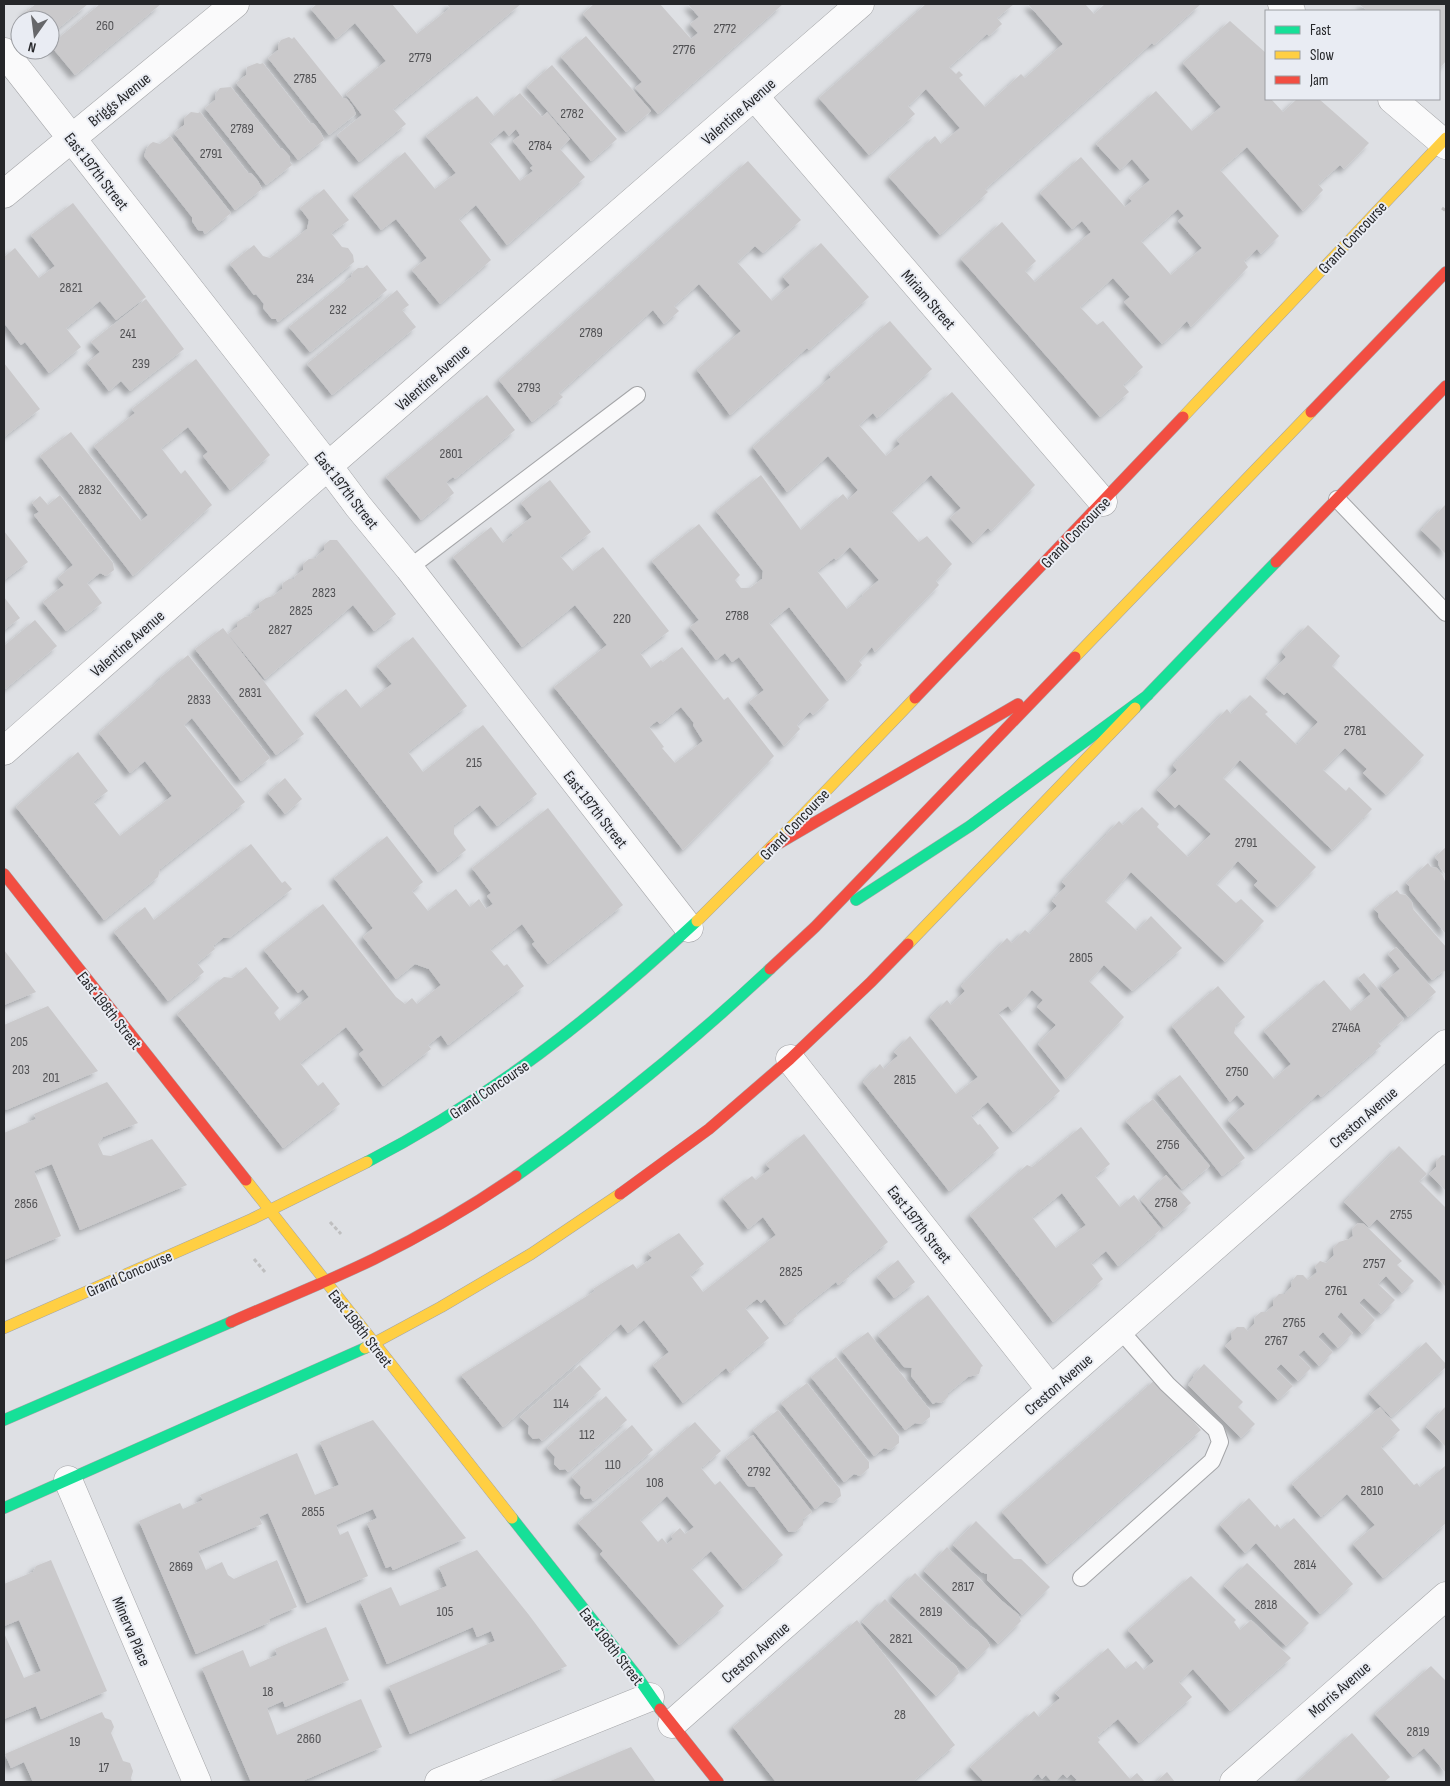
<svg xmlns="http://www.w3.org/2000/svg" width="1450" height="1786" font-family="'Sofia Sans Condensed',sans-serif">
	<style>
		.building { fill: #cac9cb; fill-rule: evenodd; filter: url(#shadow) }
		.lines { fill: none; stroke-linecap: round; stroke-linejoin: round }
		.lane-casing { stroke: #a4a5a8; stroke-width: 18 }
		.street-casing { stroke: #a4a5a8; stroke-width: 29 }
		.fast-casing { stroke: #a4a5a8; stroke-width: 12 }
		.slow-casing { stroke: #a4a5a8; stroke-width: 12 }
		.jam-casing { stroke: #a4a5a8; stroke-width: 12 }
		.path { stroke: #bfbfc0; stroke-width: 3; stroke-dasharray: 4 2.5; stroke-linecap: butt }
		.lane { stroke: #fafafb; stroke-width: 16 }
		.street { stroke: #fafafb; stroke-width: 28 }
		.fast { stroke: #16e098; stroke-width: 11 }
		.slow { stroke: #ffcf43; stroke-width: 11 }
		.jam { stroke: #f24e42; stroke-width: 11 }
		.labels { text-anchor: middle; stroke-width: 4; stroke-linejoin: round; paint-order: stroke }
		.number-label { font-size: 14px; fill: #515154 }
		.street-label { font-size: 16px; fill: #252629; stroke: #e9ecf3 }
	</style>
	<defs>
		<filter id="shadow"><feDropShadow dx="-4.5" dy="4.5" stdDeviation="2.5" flood-color="#0004"/></filter>
	</defs>
	<rect width="100%" height="100%" fill="#dee0e4"/>
	<path class="building" d="M36,4H88L50,35V20H30L24,13Z
		M100,4H161L75,75L50,45Z
		M317,4H392L417,34L450,8L447,4H521L393,109L406,124L359,162L337,135L362,115L346,94L386,61L355,23L336,39L311,9Z
		M594,4H660L691,39L698,33L690,24L699,17L688,4H783L658,114L635,88L642,82L583,14Z
		M926,4H1014L997,18L1002,24L989,36L987,34L949,67L956,74L959,71L963,75L959,78L985,107L1021,74L1025,78L1063,44L1028,4H1085L1094,14L1105,4H1201L1154,45L1152,43L985,189L988,192L940,235L889,177L935,136L941,144L960,128L926,89L908,106L915,114L869,155L819,98Z
		M1361,4H1446V61L1439,69V11H1368L1360,5Z
		M1230,21L1266,53V99H1271L1283,112L1297,99H1319L1369,143L1344,169L1340,165L1318,184L1323,190L1303,211L1247,147L1220,170L1279,236L1261,254L1257,249L1244,261L1248,267L1191,327L1187,321L1162,344L1124,302L1130,297L1113,278L1080,307L1097,325L1103,321L1143,367L1123,385L1129,392L1100,417L961,259L1002,222L1036,261L1025,271L1035,282L1091,232L1082,221L1072,229L1040,193L1081,157L1125,207L1132,201L1129,198L1150,180L1132,159L1120,170L1096,144L1156,91L1192,131L1221,107L1183,63ZM1178,209L1184,216L1178,221L1202,248L1171,275L1141,241Z
		M586,36L651,111L626,132L561,57Z
		M289,37L292,39L294,37L343,98L347,99L353,107L356,114L329,135L268,58L278,50V45L281,40Z
		M257,63L260,64L263,63L310,123L314,124L321,133L324,140L298,160L236,83L246,75L247,67Z
		M552,65L617,139L591,161L527,87Z
		M231,87L280,148L283,149L290,157V162L292,165L266,185L205,108L215,100L216,93L220,88Z
		M520,93L542,117L547,112L570,139L560,149L585,177L507,245L476,205L459,219L491,260L440,304L412,270L427,258L396,219L381,230L353,195L405,152L435,189L456,173L426,136L477,96L494,116ZM516,129L520,135L513,141L533,166L530,168L533,171L520,181L489,142L504,130L509,136Z
		M191,112L198,113L200,112L248,173L252,174L258,181L262,189L235,210L174,133L184,125V118Z
		M170,136L231,213L205,234L203,231L198,230L192,221V217L144,156L147,148L150,144L153,142L160,144Z
		M748,161L801,220L763,253L755,246L737,262L772,301L790,285L783,277L821,243L869,297L809,350L807,348L730,415L697,370L741,331L699,284L674,306L679,311L664,324L653,310L559,393L563,397L532,422L499,380Z
		M324,189L349,220L331,233L342,247L348,248L353,255L354,262L278,322L276,319H272L263,308L264,304L256,294L254,295L230,264L254,245L263,256L270,258L307,229L309,220L300,208Z
		M73,203L146,297L116,320L100,301L66,328L81,347L49,373L25,342L21,345L4,323V257L15,248L39,278L55,266L31,235Z
		M367,265L387,290L310,352L289,327L351,277L353,272L358,268H363Z
		M397,290L409,305L402,310L416,327L332,395L307,364Z
		M146,299L184,349L130,391L121,381L109,391L87,363L100,352L91,342Z
		M890,321L932,369L877,418L873,413L859,425L886,456L900,444L897,440L952,392L1035,485L991,531L988,528L973,543L950,518L961,508L931,475L891,511L919,542L927,536L952,564L936,581L939,585L875,652L872,647L859,661L862,665L847,681L789,607L769,623L829,700L813,715L810,712L797,725L800,729L784,746L749,702L764,690L739,657L732,662L725,653L716,660L690,627L699,620L652,561L699,524L740,575L735,580L741,588H750L762,579L763,571L716,511L761,475L801,530L843,494L848,500L858,490L828,456L787,492L753,447L831,377L829,374ZM850,547L879,580L862,595L863,596L847,609L817,571L834,558L836,560Z
		M196,359L270,455L230,490L203,456L208,452L188,427L161,448L181,474L185,470L212,505L133,576L40,456L71,432L141,521L148,515L94,446L135,413L132,409Z
		M4,363L40,409L4,437Z
		M487,395L515,430L455,479L453,477L446,482L454,493L421,520L386,477Z
		M550,480L591,532L560,556L573,571L603,547L669,631L640,653L651,668L661,660L663,662L682,647L724,700L728,697L774,756L683,850L554,687L607,645L575,605L522,647L453,557L491,527L503,543L513,535L511,533L532,517L521,503ZM681,707L694,723L693,725L703,741L675,763L662,748L664,747L649,727L657,721L660,724Z
		M60,495L113,563L114,570L106,576L100,573L87,583L102,603L66,631L43,602L64,585L58,578L73,565L34,515L39,512L32,503L40,496L48,505Z
		M1446,504V554L1421,530Z
		M4,531L28,562L4,580Z
		M330,540H337L396,614L374,631L353,605L265,679L228,634L237,627V622L245,617L251,616L250,614L259,608V603L266,598L273,596L282,589L283,583L289,579H295L294,577L303,570V564L309,559L317,558L316,557L324,550V545Z
		M4,597L20,618L4,630Z
		M35,620L57,646L4,690V646Z
		M1308,625L1340,656L1332,666L1424,755L1386,795L1363,773L1367,769L1345,748L1323,770L1346,791L1349,787L1372,809L1332,850L1240,760L1223,778L1316,867L1277,907L1254,885L1258,881L1238,861L1216,884L1236,903L1241,899L1264,921L1225,962L1131,872L1105,901L1137,931L1151,916L1182,948L1132,991L1104,965L1089,981L1124,1017L1066,1079L1038,1044L1056,1025L1037,1007L1043,1000L1032,990L1012,1011L1008,1006L998,1013L1060,1091L1013,1132L988,1102L971,1116L978,1125L980,1124L999,1148L949,1191L863,1082L880,1064L884,1069L893,1060L898,1056L894,1052L910,1036L956,1094L978,1077L930,1017L947,1000L951,1005L965,991L961,986L1007,938L1012,943L1025,930L1030,934L1057,906L1052,901L1066,886L1062,882L1119,821L1123,825L1142,807L1159,824L1157,827L1188,857L1211,834L1179,804L1175,808L1157,790L1177,770L1173,765L1227,709L1231,714L1250,695L1268,712L1265,714L1297,745L1318,722L1287,692L1284,695L1266,678L1286,657L1282,652Z
		M223,628L304,734L276,755L195,649Z
		M413,637L467,706L408,752L423,772L483,725L537,794L497,826L480,805L454,825V834L466,850L438,872L315,714L346,689L361,708L392,684L377,666Z
		M188,655L270,758L241,781L192,718L184,725L245,802L160,869L158,877L104,920L16,807L78,752L108,791L93,802L120,836L172,796L145,761L130,773L99,733L161,679L160,678Z
		M285,778L302,799L285,814L268,793Z
		M548,808L623,905L548,964L532,944L535,942L522,924L490,949L504,966L507,964L524,986L448,1045L441,1035L428,1045L431,1049L383,1086L359,1054L364,1050L346,1027L300,1063L318,1086L323,1082L340,1104L283,1148L177,1014L224,977L232,978L246,967L279,1008L274,1013L280,1021L309,997L303,989L298,993L264,950L323,904L396,997L405,1004L412,998L417,1004L441,985L429,969L415,964L396,979L363,937L373,928L334,878L387,836L423,882L412,891L428,911L456,889L470,907L479,899L486,909L493,904L487,896L491,893L472,868Z
		M251,844L282,883L285,881L292,889L229,938H223L213,946L215,949L197,963L204,972L168,1001L114,932L145,907L154,920Z
		M1446,847V875L1439,866L1438,861L1435,857Z
		M1428,863L1431,867L1437,868L1443,876L1446,884V934L1410,891L1409,886L1406,883Z
		M1397,890L1400,894L1406,895L1412,902L1413,909L1446,947V971L1442,972L1432,980L1379,918L1378,913L1374,909Z
		M1396,947L1436,992L1408,1017L1381,985L1400,969L1388,954Z
		M4,950L36,992L4,1005Z
		M1364,973L1404,1019L1378,1042L1381,1046L1321,1097L1318,1094L1254,1150L1228,1120L1245,1104L1237,1095L1230,1102L1172,1026L1218,986L1245,1017L1236,1025L1234,1033L1274,1079L1291,1064L1264,1031L1324,980L1351,1011L1371,994L1358,978Z
		M48,1006L98,1071L6,1110L4,1106V1025Z
		M1180,1075L1245,1158L1222,1176L1157,1093Z
		M107,1082L138,1123L103,1137L98,1144L103,1155L111,1156L152,1139L187,1185L80,1230L52,1164L34,1171L61,1236L4,1260V1133L36,1119L34,1114Z
		M1153,1099L1210,1166L1182,1189L1126,1121Z
		M1081,1127L1110,1164L1095,1176L1120,1207L1134,1195L1161,1229L1118,1266L1106,1251L1091,1263L1103,1279L1053,1322L970,1215L1027,1165L1032,1167ZM1062,1193L1086,1225L1056,1248L1032,1217Z
		M804,1134L888,1242L848,1274L850,1276L838,1285L836,1282L796,1313L797,1316L785,1325L765,1299L761,1303L757,1299L745,1308L769,1338L734,1367L735,1369L730,1373L726,1368L683,1403L653,1365L669,1352L644,1320L628,1333L621,1324L503,1427L461,1375L595,1291L593,1289L633,1264L637,1269L652,1258L648,1253L679,1233L704,1264L690,1275L703,1292L776,1235L763,1217L748,1229L723,1198L752,1176L756,1180L770,1169L766,1164Z
		M1399,1146L1427,1174L1419,1181L1446,1208V1287L1377,1219L1369,1227L1344,1202Z
		M1442,1155L1446,1156V1191L1429,1174L1436,1167V1161Z
		M1166,1175L1191,1203L1164,1227L1141,1200Z
		M1358,1223L1364,1224L1402,1261L1397,1265L1414,1281L1402,1293L1386,1276L1378,1284L1395,1300L1381,1314L1364,1298L1359,1303L1375,1320L1362,1334L1341,1312L1337,1317L1353,1333L1338,1348L1323,1332L1318,1337L1333,1352L1319,1366L1304,1350L1298,1355L1311,1368L1298,1381L1281,1364L1276,1369L1293,1386L1278,1400L1225,1346L1232,1339L1231,1333L1237,1327H1244L1248,1331L1254,1324L1255,1317L1261,1312H1266L1273,1306V1300L1279,1294H1285L1291,1287L1292,1281L1297,1275H1303L1308,1280L1317,1272L1315,1266L1320,1261L1326,1263L1334,1255L1333,1248L1339,1242L1349,1239L1353,1236L1352,1229Z
		M898,1260L915,1282L894,1298L877,1277Z
		M928,1295L983,1366L981,1367L979,1374L968,1377L948,1393V1397L944,1401L940,1403L936,1402L933,1404L911,1376L912,1368L904,1367L878,1335Z
		M868,1332L930,1410V1417L921,1424L915,1423L905,1430L842,1351Z
		M1426,1342L1446,1364V1367L1391,1417L1369,1394Z
		M836,1357L899,1436V1443L890,1450L884,1448L874,1456L811,1377Z
		M1204,1364L1243,1402L1238,1407L1255,1424L1241,1438L1188,1385L1194,1377L1193,1376Z
		M580,1365L601,1389L542,1441L539,1438L533,1439L528,1433L529,1426L520,1417Z
		M1156,1379L1201,1430L1047,1564L1002,1512Z
		M807,1383L869,1462V1468L860,1476L854,1474L844,1482L781,1403Z
		M606,1396L627,1420L568,1472L565,1469L560,1470L554,1464L555,1457L547,1448Z
		M1446,1406V1447L1426,1427Z
		M1380,1407L1400,1430L1381,1447L1414,1485L1417,1483L1420,1487L1445,1466L1446,1468V1523L1383,1578L1353,1544L1375,1525L1347,1494L1321,1517L1292,1484Z
		M778,1410L840,1489L841,1496L832,1503L825,1501L815,1509L753,1430Z
		M373,1420L466,1538L393,1570L391,1566L386,1568L367,1523L377,1518L373,1509L336,1525L340,1535L348,1531L368,1576L307,1603L268,1513L259,1517L262,1524L198,1551L206,1570L222,1562L228,1575L234,1579L277,1560L297,1607L269,1619L270,1622L196,1654L139,1521L180,1503L183,1509L203,1500L200,1495L297,1453L315,1495L339,1485L320,1442Z
		M695,1422L721,1451L701,1468L715,1485L720,1481L783,1555L743,1589L711,1551L691,1568L724,1606L679,1645L600,1554L603,1551L578,1523ZM667,1496L694,1527L685,1534L680,1528L671,1536L673,1539L667,1544L662,1538L658,1542L640,1520Z
		M632,1425L653,1450L593,1501L591,1498L585,1499L580,1493L581,1487L572,1477Z
		M753,1435L812,1512L803,1519V1525L796,1531L789,1532L755,1487L748,1486L726,1457Z
		M1249,1498L1275,1527L1277,1524L1281,1529L1294,1518L1353,1584L1320,1614L1256,1543L1245,1553L1220,1525Z
		M976,1521L1014,1559H1021L1050,1587L1022,1615L987,1580V1574L981,1572L953,1545Z
		M947,1547L1002,1601L1018,1614L1021,1621L998,1644L924,1571Z
		M477,1550L529,1615L567,1666L410,1734L389,1686L495,1641L491,1631L477,1637L473,1627L387,1664L360,1601L391,1587L400,1606L447,1586L439,1567Z
		M51,1560L107,1691L41,1719L36,1706L4,1719V1633L24,1678L41,1671L19,1620L4,1626V1584L33,1572L36,1566Z
		M1247,1563L1309,1623L1286,1646L1224,1586Z
		M915,1573L970,1626L978,1631L986,1639L990,1646L967,1669L892,1596Z
		M1191,1576L1236,1620L1234,1622L1240,1630L1251,1620L1291,1658L1230,1711L1193,1669L1179,1682L1192,1697L1139,1743L1118,1719L1097,1736L1100,1740L1098,1742L1130,1779L1137,1773L1145,1782H1074L1077,1780L1071,1774L1067,1778L1063,1774L1054,1782H1052L1046,1775L1042,1779L1038,1774L1029,1782H984L970,1767L1034,1711L1039,1717L1060,1698L1055,1693L1108,1648L1126,1669L1136,1661L1144,1670L1154,1661L1128,1630Z
		M885,1599L940,1653L956,1666L959,1673L936,1696L862,1622Z
		M857,1620L955,1745L912,1782H776L733,1727Z
		M326,1627L349,1680L285,1707L283,1701L267,1708L277,1735L361,1699L382,1747L300,1782H251L202,1668L243,1650L250,1667L277,1655L275,1649Z
		M1431,1666L1446,1681V1773L1424,1748L1413,1757L1375,1714Z
		M102,1712L105,1718L111,1720L114,1727L111,1733L123,1761L130,1763L133,1771L131,1778L132,1782H33L24,1762L11,1768L5,1754Z
		M1352,1733L1390,1777L1384,1782H1299L1298,1781Z
		M631,1747L656,1782H548L558,1778Z
		M1167,1772L1175,1782H1156Z"/>
	<g class="lines">
		<g class="lane-casing">
			<path id="lane" d="M1337,499L1446,613
				M409,568L637,395
				M1081,1578L1212,1461L1220,1442L1216,1430L1167,1384L1120,1330"/>
		</g>
		<g class="street-casing">
			<path id="street" d="M1282,4L1291,11
				M4,52L328,466L358,506L409,568L689,928
				M755,97L1103,502
				M1392,99L1446,145
				M4,194L235,4
				M4,751L328,466L860,4
				M790,1059L1051,1390
				M68,1480L197,1782
				M672,1724L1051,1390L1446,1044
				M439,1782L650,1697
				M1234,1782L1446,1596"/>
		</g>
		<g class="fast-casing">
			<path id="fast" d="M1135,708L1276,562
				M856,900L970,826L1148,695
				M367,1162C491,1098 595,1016 697,921
				M516,1176C605,1113 690,1044 770,969
				M4,1420L231,1322
				M4,1508L365,1348
				M512,1518L636,1675L660,1709"/>
		</g>
		<g class="slow-casing">
			<path id="slow" d="M1183,417L1446,138
				M1075,657L1311,412
				M697,921L801,817L915,698
				M908,944L1135,708
				M246,1180L512,1518
				M4,1328L252,1219L367,1162
				M365,1348L441,1307L531,1254L620,1194"/>
		</g>
		<g class="jam-casing">
			<path id="jam" d="M1311,412L1446,272
				M1276,562L1446,386
				M915,698L1183,417
				M771,848L1018,704
				M4,874L246,1180
				M770,969L815,927L1075,657
				M620,1194L709,1129L790,1059L871,982L908,944
				M231,1322C278,1301 327,1282 374,1259C423,1235 471,1207 516,1176
				M660,1709L718,1782"/>
		</g>
		<path class="path" d="M1442,208L1446,211
			M330,1222L341,1234
			M254,1259L265,1272"/>
		<use href="#lane" class="lane"/>
		<use href="#street" class="street"/>
		<use href="#fast" class="fast"/>
		<use href="#slow" class="slow"/>
		<use href="#jam" class="jam"/>
	</g>
	<g class="labels">
		<g class="number-label">
			<text x="105" y="30">260</text>
			<text x="725" y="33">2772</text>
			<text x="684" y="54">2776</text>
			<text x="420" y="62">2779</text>
			<text x="305" y="83">2785</text>
			<text x="572" y="118">2782</text>
			<text x="242" y="133">2789</text>
			<text x="540" y="150">2784</text>
			<text x="211" y="158">2791</text>
			<text x="305" y="283">234</text>
			<text x="71" y="292">2821</text>
			<text x="338" y="314">232</text>
			<text x="591" y="337">2789</text>
			<text x="128" y="338">241</text>
			<text x="141" y="368">239</text>
			<text x="529" y="392">2793</text>
			<text x="451" y="458">2801</text>
			<text x="90" y="494">2832</text>
			<text x="324" y="597">2823</text>
			<text x="301" y="615">2825</text>
			<text x="737" y="620">2788</text>
			<text x="622" y="623">220</text>
			<text x="280" y="634">2827</text>
			<text x="250" y="697">2831</text>
			<text x="199" y="704">2833</text>
			<text x="1355" y="735">2781</text>
			<text x="474" y="767">215</text>
			<text x="1246" y="847">2791</text>
			<text x="1081" y="962">2805</text>
			<text x="1346" y="1032">2746A</text>
			<text x="19" y="1046">205</text>
			<text x="21" y="1074">203</text>
			<text x="1237" y="1076">2750</text>
			<text x="51" y="1082">201</text>
			<text x="905" y="1084">2815</text>
			<text x="1168" y="1149">2756</text>
			<text x="1166" y="1207">2758</text>
			<text x="26" y="1208">2856</text>
			<text x="1401" y="1219">2755</text>
			<text x="1374" y="1268">2757</text>
			<text x="791" y="1276">2825</text>
			<text x="1336" y="1295">2761</text>
			<text x="1294" y="1327">2765</text>
			<text x="1276" y="1345">2767</text>
			<text x="561" y="1408">114</text>
			<text x="587" y="1439">112</text>
			<text x="613" y="1469">110</text>
			<text x="759" y="1476">2792</text>
			<text x="655" y="1487">108</text>
			<text x="1372" y="1495">2810</text>
			<text x="313" y="1516">2855</text>
			<text x="1305" y="1569">2814</text>
			<text x="181" y="1571">2869</text>
			<text x="963" y="1591">2817</text>
			<text x="1266" y="1609">2818</text>
			<text x="445" y="1616">105</text>
			<text x="931" y="1616">2819</text>
			<text x="901" y="1643">2821</text>
			<text x="268" y="1696">18</text>
			<text x="900" y="1719">28</text>
			<text x="1418" y="1736">2819</text>
			<text x="309" y="1743">2860</text>
			<text x="75" y="1746">19</text>
			<text x="104" y="1772">17</text>
		</g>
		<g class="street-label">
			<text transform="translate(119 99) rotate(-39)" y="6">Briggs Avenue</text>
			<text transform="translate(738 111) rotate(-41)" y="6">Valentine Avenue</text>
			<text transform="translate(97 171) rotate(52)" y="6">East 197th Street</text>
			<text transform="translate(1352 237) rotate(-47)" y="6">Grand Concourse</text>
			<text transform="translate(929 299) rotate(49)" y="6">Miriam Street</text>
			<text transform="translate(432 377) rotate(-41)" y="6">Valentine Avenue</text>
			<text transform="translate(347 490) rotate(52)" y="6">East 197th Street</text>
			<text transform="translate(1075 532) rotate(-46)" y="6">Grand Concourse</text>
			<text transform="translate(127 643) rotate(-41)" y="6">Valentine Avenue</text>
			<text transform="translate(596 809) rotate(52)" y="6">East 197th Street</text>
			<text transform="translate(794 824) rotate(-46)" y="6">Grand Concourse</text>
			<text transform="translate(110 1010) rotate(52)" y="6">East 198th Street</text>
			<text transform="translate(489 1089) rotate(-34)" y="6">Grand Concourse</text>
			<text transform="translate(1363 1117) rotate(-41)" y="6">Creston Avenue</text>
			<text transform="translate(920 1224) rotate(52)" y="6">East 197th Street</text>
			<text transform="translate(129 1273) rotate(-24)" y="6">Grand Concourse</text>
			<text transform="translate(361 1328) rotate(52)" y="6">East 198th Street</text>
			<text transform="translate(1058 1384) rotate(-41)" y="6">Creston Avenue</text>
			<text transform="translate(132 1631) rotate(67)" y="6">Minerva Place</text>
			<text transform="translate(612 1646) rotate(52)" y="6">East 198th Street</text>
			<text transform="translate(755 1652) rotate(-41)" y="6">Creston Avenue</text>
			<text transform="translate(1339 1689) rotate(-41)" y="6">Morris Avenue</text>
		</g>
	</g>
	<rect width="1450" height="1786" fill="none" stroke="#252629" stroke-width="10"/>
	<rect x="1265" y="10" width="175" height="90" fill="#e9ecf3" stroke="#9b9da2"/>
	<rect x="1275" y="26" width="25" height="8" fill="#16e098" stroke="#9b9da2"/>
	<text x="1310" y="35" font-size="15" fill="#252629">Fast</text>
	<rect x="1275" y="51" width="25" height="8" fill="#ffcf43" stroke="#9b9da2"/>
	<text x="1310" y="60" font-size="15" fill="#252629">Slow</text>
	<rect x="1275" y="76" width="25" height="8" fill="#f24e42" stroke="#9b9da2"/>
	<text x="1310" y="85" font-size="15" fill="#252629">Jam</text>
	<g transform="translate(35 35) rotate(194)"><circle r="24" fill="#e9ecf3" stroke="#9b9da2"/>
	<path d="M0-4L9 19L0 12L-9 19Z" fill="#66676a"/>
	<text y="-8" font-size="14" font-weight="bold" text-anchor="middle" fill="#252629">N</text>
	</g>
</svg>
